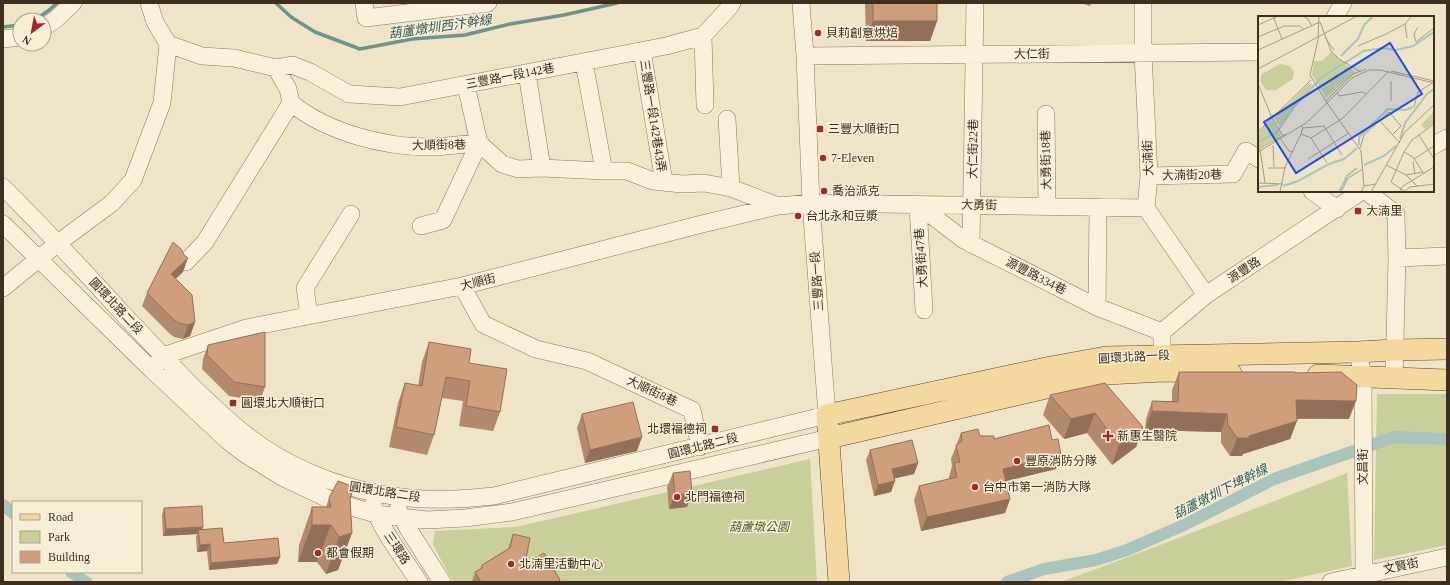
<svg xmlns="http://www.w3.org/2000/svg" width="1450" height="585" font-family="'Times New Roman','Noto Sans TC',serif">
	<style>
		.green { fill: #c9cf9b }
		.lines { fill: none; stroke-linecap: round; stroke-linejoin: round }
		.stream { stroke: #6f938a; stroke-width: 3.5 }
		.canal { stroke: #a9c4bc; stroke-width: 12 }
		.minor-casing { stroke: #8d765c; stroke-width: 18 }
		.major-casing { stroke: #5b4430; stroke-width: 22 }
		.minor { stroke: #faf1dc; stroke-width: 17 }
		.major { stroke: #f3d9a0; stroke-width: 21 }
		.wall { fill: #b2896c }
		.shaded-wall { fill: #916f58 }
		.building { fill: #cf9f7d; stroke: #916f58 }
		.poi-dot { fill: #9e2a2b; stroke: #f7eed8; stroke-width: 1.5 }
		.labels { text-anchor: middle; stroke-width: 3; stroke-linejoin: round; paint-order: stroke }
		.poi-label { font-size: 12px; fill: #3d2e20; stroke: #f7eed8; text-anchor: start }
		.street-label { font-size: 12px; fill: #3d2e20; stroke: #f7eed8 }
		.park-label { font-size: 12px; font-style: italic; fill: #4d5a26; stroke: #f7eed8 }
		.water-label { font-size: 13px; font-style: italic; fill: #2f5d5a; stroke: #f7eed8 }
		.inset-river { fill: none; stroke: #a9c4bc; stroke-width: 2 }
		.inset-road { fill: none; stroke: #a89b85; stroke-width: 1 }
		.view { fill: #1d4ed8; fill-opacity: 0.15; stroke: #1d4ed8; stroke-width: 2 }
		.inset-edge { fill: none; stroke: #3d2e20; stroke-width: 2 }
	</style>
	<rect width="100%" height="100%" fill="#f0e4c8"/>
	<path class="green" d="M1377,394H1447V545L1374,560Z
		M810,459L817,582H453L433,545L435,531L516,527Z
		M1347,473L1352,566L1280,582H1061L1147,550Z"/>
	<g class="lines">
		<path class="stream" d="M276,3L291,17L315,32L360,49L412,39L465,35L510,24L564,15L617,3
			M35,20L48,11L57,3
			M3,27L20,25"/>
		<path class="canal" d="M3,505L13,513
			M71,572L86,582
			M1007,582L1044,569L1096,560L1127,550L1184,525L1274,479L1394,437L1447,439"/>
		<g class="minor-casing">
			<path id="minor" d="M149,3L155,22L168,44L202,56L234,58L276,68L288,89L291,103C328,133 387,148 434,147C449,146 464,144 479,143L502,164L518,169L542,168L604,171H627L653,181L682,184L704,183L731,188L778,206
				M364,3L366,18L488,3
				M1143,3V53L1149,176L1146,208L1206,295
				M1335,17L1343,3
				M44,27L55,20L73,3
				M703,36L705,105
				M3,39L20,37
				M642,51L664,182
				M805,56L1259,52
				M584,62L604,171
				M276,68L292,65L310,72L349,94L400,97L666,46L703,36L728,9L732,3
				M527,73L542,168
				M1046,114L1047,206
				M727,119L731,188
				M1433,146L1447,138
				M1149,176L1233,174L1246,151L1259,159
				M3,187C45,229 85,272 125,316C148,340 170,364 193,387C231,424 261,452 311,473C354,492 405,501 451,499C466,499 480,497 494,496L827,415L811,203L805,56L801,3
				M1312,191L1337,209
				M1366,191L1396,214L1397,258L1394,379
				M918,205L964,240L1097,307L1162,332
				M918,205L924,310
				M3,224L152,370L228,441L245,454L282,477L335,502L376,514L427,520L465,518L512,512L829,438
				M421,226L443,220L479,143L466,85
				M971,244L975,3
				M1397,258L1447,256
				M186,262L205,242L291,103
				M462,286L483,324L536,349L587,361L692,410L700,447
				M3,288L58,243L112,203L133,180L162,103L168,44
				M1097,307L1098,207
				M309,315L305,288L351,214
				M1358,352L1363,377L1364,574L1362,582
				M1162,367V332L1206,295L1362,191
				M152,370L163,356L246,328L462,286L702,224L778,206L811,203L1146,208
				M373,505C382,532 404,558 419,582
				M398,509L401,516L409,530L442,582
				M1331,582L1447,557"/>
		</g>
		<g class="major-casing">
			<path id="major" d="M1318,375L1447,380
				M829,438L1107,374L1163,371L1231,373
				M839,582L827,415L1051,367L1106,357L1358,352L1394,350L1447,349"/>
		</g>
		<use href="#minor" class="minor"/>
		<use href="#major" class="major"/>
	</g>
	<path class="wall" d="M865,3H937V21L930,41H866Z
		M1080,3H1091L1090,6Z
		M183,272L176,278L195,322L190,336L183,339L174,337L169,333L142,306L147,293Z
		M429,342L469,363L500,412L493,431L459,426L463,401L442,398L434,435L427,455L389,447L398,403L405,383L418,386L422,362Z
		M208,345L265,387L260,401L229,396L202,369L203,359Z
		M1179,372L1295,373L1349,419H1297L1290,439L1243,454L1242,456H1230L1221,443V432L1145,430L1146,419L1152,401H1172V390Z
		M1050,395L1143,427L1136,447L1112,465L1087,433L1064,439L1043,415Z
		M582,414L637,451L585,463L577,428Z
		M961,433L994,439L1056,469L1006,481L1010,499L1005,513L921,531L914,500L919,486L949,479V477L952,466L951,459Z
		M870,450L918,463L914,474L895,478L891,492L874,496L866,460Z
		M673,473L687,507L669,509L667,487Z
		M329,498L350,499L352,533L338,570L326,574L317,562H298L299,545L312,507H326Z
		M164,508L202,530L224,543L280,557L277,564L209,570L207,551L197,552L196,537L197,534L163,536L162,515Z
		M513,534L525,564L560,580L559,582H472L475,572L480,570L482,565L508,549Z"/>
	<path class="shaded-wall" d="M873,21H937L930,41H866Z
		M188,258L183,272L166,288L171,274Z
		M195,322L190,336L183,339L188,325Z
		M1296,400L1356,401L1349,419L1289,418Z
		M1152,411L1227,414L1221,432L1145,430Z
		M1095,413L1087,433L1064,439L1071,419Z
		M1297,421L1290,439L1243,454L1242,456H1230L1237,438Z
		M1143,427L1136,447L1112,465L1119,445Z
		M642,437L637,451L585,463L590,450Z
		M1061,455L1056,469L998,483L1003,469Z
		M918,463L914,474L888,480L892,469Z
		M895,481L891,492L874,496L878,485Z
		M692,493L687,507L669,509L675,495Z
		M1010,499L1005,513L921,531L927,517Z
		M312,525H331L317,562H298Z
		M203,527L201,534L198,530L197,534L163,536L166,529Z
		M352,533L338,570L326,574L339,537Z
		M210,544L207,551L197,552L200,545Z
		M280,557L277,564L209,570L211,563Z"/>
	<path class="building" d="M873,3H937V21H873Z
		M173,242L181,249L184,255L188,258L171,274L192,295L195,322L188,325L179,323L174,320L147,293Z
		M265,332V387L234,382L207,355L208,345Z
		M429,342L471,349L469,363L507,369L500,412L466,406L470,381L446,377L434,435L396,427L405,383L422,386Z
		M1179,372H1295V373L1341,372L1357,385L1356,401L1296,400L1297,421L1249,436V438H1237L1228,425L1227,414L1152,411V401L1178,402Z
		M1105,383L1143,427L1119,445L1095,413L1071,419L1050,395Z
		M633,402L642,437L590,450L582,414Z
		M1049,425L1052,440L1058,439L1061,455L1003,469L1010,499L927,517L919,486L957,477L954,463L960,462L956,445L962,441L961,433L978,429L980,436H994V439Z
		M912,440L918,463L892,469L895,481L878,485L870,450Z
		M690,471L692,493L675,495L673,473Z
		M338,481L354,487L350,499L352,533L339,537L331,525H312V507H331L329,498Z
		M202,506L203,527L166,529L164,508Z
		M222,528L224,543L278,538L280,557L211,563L210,544L200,545L198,530Z
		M513,534L530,538L525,564L544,553L560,580L557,582H481L475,572L482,568V565L510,548Z"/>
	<g class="poi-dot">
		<circle cx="818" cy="33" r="4"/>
		<rect x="816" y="125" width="8" height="8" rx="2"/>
		<circle cx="823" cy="158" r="4"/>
		<circle cx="824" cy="191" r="4"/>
		<rect x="1354" y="207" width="8" height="8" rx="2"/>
		<circle cx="798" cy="216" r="4"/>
		<rect x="229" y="399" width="8" height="8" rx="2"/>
		<rect x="711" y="425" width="8" height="8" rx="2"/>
		<path d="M1106 430h4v4h4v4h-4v4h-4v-4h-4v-4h4z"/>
		<circle cx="1017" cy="461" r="4"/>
		<circle cx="975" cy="487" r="4"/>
		<circle cx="677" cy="497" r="4"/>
		<circle cx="318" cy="553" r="4"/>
		<circle cx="511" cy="564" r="4"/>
	</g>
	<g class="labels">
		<g class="poi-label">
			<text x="826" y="37">貝莉創意烘焙</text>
			<text x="828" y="133">三豐大順街口</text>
			<text x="831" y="162">7-Eleven</text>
			<text x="832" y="195">喬治派克</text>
			<text x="1366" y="215">大湳里</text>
			<text x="806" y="220">台北永和豆漿</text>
			<text x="241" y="407">圓環北大順街口</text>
			<text x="707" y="433" text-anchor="end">北環福德祠</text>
			<text x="1117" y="440">新惠生醫院</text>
			<text x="1025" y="465">豐原消防分隊</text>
			<text x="983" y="491">台中市第一消防大隊</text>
			<text x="685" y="501">北門福德祠</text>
			<text x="326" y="557">都會假期</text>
			<text x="519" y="568">北湳里活動中心</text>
		</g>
		<g class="street-label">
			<text transform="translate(1032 54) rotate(-1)" y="4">大仁街</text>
			<text transform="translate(510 76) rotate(-11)" y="4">三豐路一段142巷</text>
			<text transform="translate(653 116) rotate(81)" y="4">三豐路一段142巷43弄</text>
			<text transform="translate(439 145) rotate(-1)" y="4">大順街8巷</text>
			<text transform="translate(973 149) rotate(-89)" y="4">大仁街22巷</text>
			<text transform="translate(1148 158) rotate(-92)" y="4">大湳街</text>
			<text transform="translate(1046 160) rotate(-91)" y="4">大勇街18巷</text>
			<text transform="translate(1192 175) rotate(-1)" y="4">大湳街20巷</text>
			<text transform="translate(979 205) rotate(1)" y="4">大勇街</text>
			<text transform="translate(921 258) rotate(-94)" y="4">大勇街47巷</text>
			<text transform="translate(1244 270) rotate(-33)" y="4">源豐路</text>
			<text transform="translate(1036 276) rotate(27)" y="4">源豐路334巷</text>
			<text transform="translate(817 281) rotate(-94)" y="4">三豐路一段</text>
			<text transform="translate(478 282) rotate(-14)" y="4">大順街</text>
			<text transform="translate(116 306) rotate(47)" y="4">圓環北路二段</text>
			<text transform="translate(1134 357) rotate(-3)" y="4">圓環北路一段</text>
			<text transform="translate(652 391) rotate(25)" y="4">大順街8巷</text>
			<text transform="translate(703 446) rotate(-14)" y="4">圓環北路二段</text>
			<text transform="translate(1363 467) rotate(-90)" y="4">文昌街</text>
			<text transform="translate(385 492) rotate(9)" y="4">圓環北路二段</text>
			<text transform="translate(397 548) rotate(57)" y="4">三環路</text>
			<text transform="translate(1401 566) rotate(-12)" y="4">文賢街</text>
		</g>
		<g class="park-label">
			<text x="759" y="531">葫蘆墩公園</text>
		</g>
		<g class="water-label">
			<text transform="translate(440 26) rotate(-8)" y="5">葫蘆燉圳西汴幹線</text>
			<text transform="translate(1220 491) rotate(-27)" y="5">葫蘆墩圳下埤幹線</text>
		</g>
	</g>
	<g transform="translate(1258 16)">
		<rect width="176" height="176" fill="#f0e4c8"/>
		<path d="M73,36L97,56L68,82L54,59L56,45H64ZM22,48L32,50L36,56L35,63L18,74H8L2,65L4,58ZM51,67L55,69L21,110L16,102ZM176,95V107L167,113L163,109ZM14,104L23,119L0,132V117Z" fill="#c9cf9b"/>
		<path class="inset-river" d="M83,40L100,23L106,9L115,0M142,123L147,107L169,78L176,73M0,126L19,116L36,91L64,61L106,35L125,32L138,34L155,30L176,16M101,129V121L130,93L148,94L155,91M106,149L126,140L138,130M25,170L40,165L71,148L86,143L99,132M0,171L20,169M81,176L89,160L99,152"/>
		<path class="inset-road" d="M15,0L24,23M45,0L50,3L54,10M147,8L149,22M0,9L20,0M160,11L156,18L158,26L176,12M0,21L26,10H42L45,13M67,21L76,34M100,30L128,18L147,8L154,0M0,34L62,6L73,35L81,43L103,56M0,53L99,0M133,55L176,65M0,68L14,102L25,120M79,77L81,80L104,76L108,78M68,85L95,58L108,53M133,85V65M156,91L160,76L176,66M121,104L142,127M66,110L84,139M45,112L67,110M0,116L53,64M43,118L53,122L69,147M161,119L176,143M22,122L31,135L35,136M53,122L85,102L131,55M15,129L16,151M102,132L106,119L131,96L143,110L134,119M0,133L28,118M2,133L7,167M0,136L48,107L69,87L52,59L60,24L61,0M146,136L155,141L166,158M50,143L91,117M156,143L176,130M155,146L157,158M128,149L148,159L159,170M10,152H28M148,159L165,156M0,167L25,168M106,170L118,168M146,175L133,166L146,136L154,124L176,108M22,176L27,151L43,118L45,112L43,109M83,176L90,162L105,153M103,176L106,170L103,135L69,87L94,62L111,54H122L176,67M113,176L147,116L176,89M141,176L145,170L176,151M146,176L152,171L176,168"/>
		<path class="view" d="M132,27L164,78L38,157L6,106Z"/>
		<rect width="176" height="176" class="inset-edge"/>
	</g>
	<rect width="1450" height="585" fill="none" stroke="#3d2e20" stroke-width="8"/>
	<rect x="12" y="501" width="130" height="72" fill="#f7eed8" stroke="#ada18e"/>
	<rect x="20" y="514" width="20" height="6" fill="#f3d9a0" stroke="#ada18e"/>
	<text x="48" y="521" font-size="12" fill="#3d2e20">Road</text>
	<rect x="20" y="531" width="20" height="12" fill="#c9cf9b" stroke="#ada18e"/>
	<text x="48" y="541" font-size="12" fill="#3d2e20">Park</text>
	<rect x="20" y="551" width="20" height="12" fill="#cf9f7d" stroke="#ada18e"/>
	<text x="48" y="561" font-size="12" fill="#3d2e20">Building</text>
	<g transform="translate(32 32) rotate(212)"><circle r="19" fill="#f7eed8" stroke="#ada18e"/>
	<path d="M0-3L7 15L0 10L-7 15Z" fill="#9e2a2b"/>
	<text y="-6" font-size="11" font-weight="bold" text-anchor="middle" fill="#3d2e20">N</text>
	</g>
</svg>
